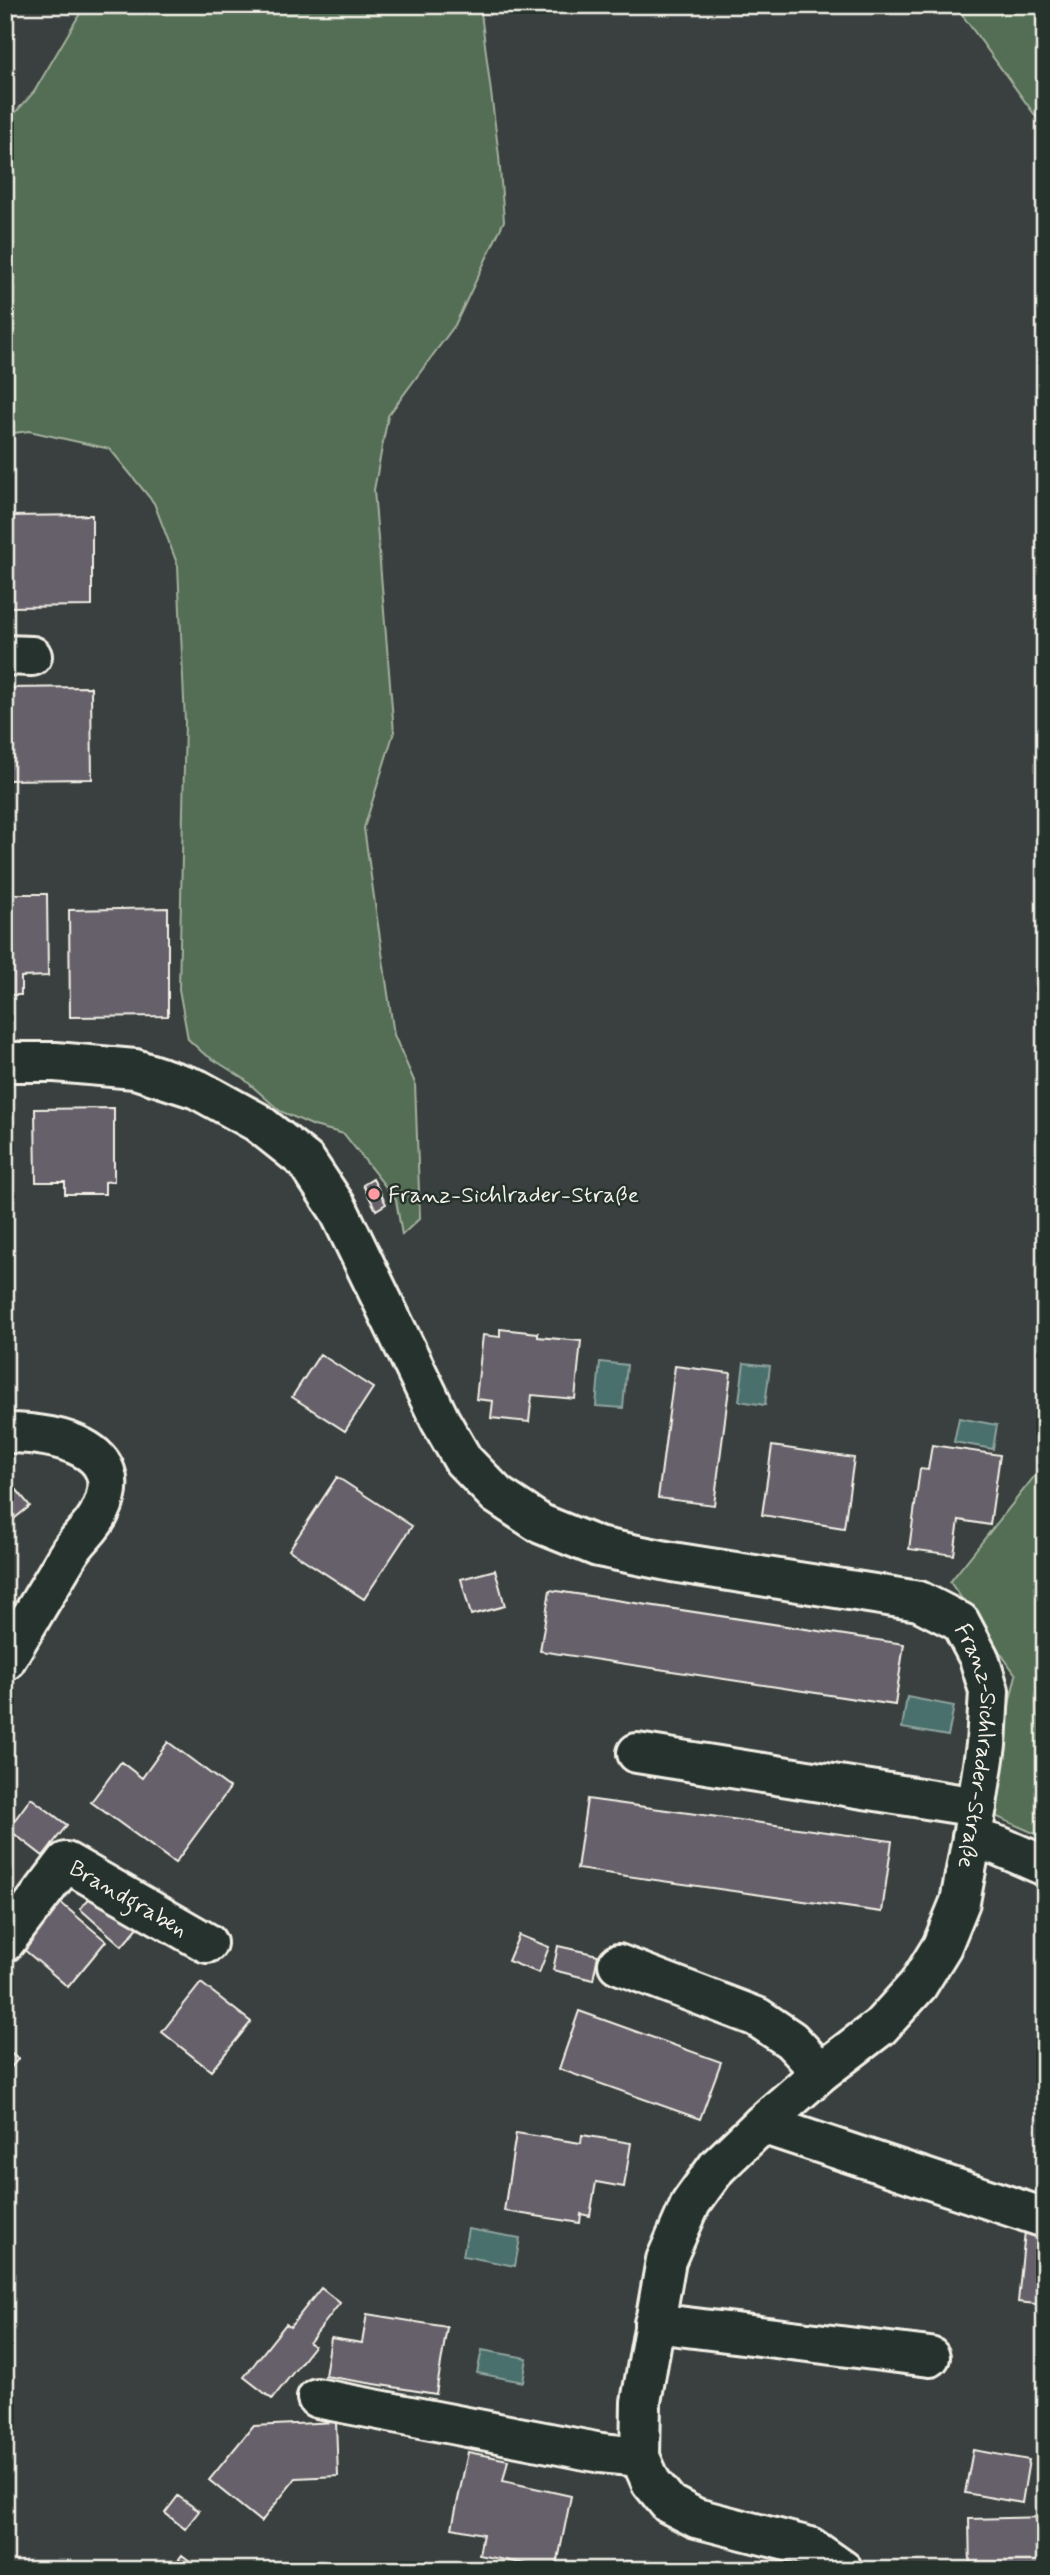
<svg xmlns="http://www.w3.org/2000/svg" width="1050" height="2575" font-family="Mynerve,sans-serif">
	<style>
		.green { fill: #536e55; stroke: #a4b09e; stroke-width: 2 }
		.water { fill: #4a6f6d; stroke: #8ea39e; stroke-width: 2 }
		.building { fill: #66606a; stroke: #f4f1e8; stroke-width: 2 }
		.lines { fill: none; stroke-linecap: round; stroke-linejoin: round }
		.minor-casing { stroke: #f4f1e8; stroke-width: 44 }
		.minor { stroke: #26332d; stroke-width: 38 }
		.poi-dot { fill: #ff9aa2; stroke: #26332d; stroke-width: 2.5 }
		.labels { text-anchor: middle; stroke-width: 5; stroke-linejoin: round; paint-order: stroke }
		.poi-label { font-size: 23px; fill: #f4f1e8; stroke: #26332d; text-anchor: start }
		.street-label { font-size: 23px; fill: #f4f1e8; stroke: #26332d }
	</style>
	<rect width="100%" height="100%" fill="#39403f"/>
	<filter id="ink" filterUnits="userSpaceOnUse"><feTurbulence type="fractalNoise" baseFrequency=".0143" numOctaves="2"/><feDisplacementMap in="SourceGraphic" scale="14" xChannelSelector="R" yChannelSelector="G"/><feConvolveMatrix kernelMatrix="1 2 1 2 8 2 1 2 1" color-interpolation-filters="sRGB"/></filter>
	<g filter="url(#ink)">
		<path class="green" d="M85,5H480L499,156L504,221L455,325L388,416L374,490L394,732L364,828L394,1035L415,1083L420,1218L402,1235L396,1200L344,1134L314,1126L280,1111L243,1078L203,1053L188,1039L179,989L185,722L178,566L154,503L110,449L29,431L5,434V124L34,92Z
			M956,5H1045V129L955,5Z
			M1045,1463V1838L984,1811L1016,1675L950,1582Z"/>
		<path class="water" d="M600,1362L627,1365L623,1408L596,1406Z
			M744,1363L770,1366L765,1405L739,1401Z
			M959,1418L997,1425L993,1449L954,1442Z
			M907,1697L954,1706L948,1736L902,1728Z
			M468,2229L520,2238L515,2266L463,2256Z
			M482,2350L527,2358L523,2382L477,2373Z"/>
		<path class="building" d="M92,515V606L5,607V516Z
			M91,687L92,779L5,780V688Z
			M5,894H47L48,976L21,977V995H5Z
			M168,908V1016L70,1017L69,910Z
			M114,1108V1181L105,1182V1194H65V1182H36L35,1109Z
			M373,1179L386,1204L376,1210L363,1185Z
			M500,1329L538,1333V1337L581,1341L575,1399L532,1395L529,1422L491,1418L493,1401L476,1399L483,1335L500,1337Z
			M320,1354L373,1388L345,1431L292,1397Z
			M675,1366L731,1373L714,1505L658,1498Z
			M932,1445L1000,1455L990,1525L959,1520L954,1555L909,1549L920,1469L928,1470Z
			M772,1446L854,1458L844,1528L762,1515Z
			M337,1477L412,1526L364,1599L289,1550Z
			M8,1479L30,1506L5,1526V1481Z
			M495,1570L505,1606L471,1615L461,1579Z
			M550,1590L904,1644L895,1705L540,1651Z
			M168,1742L230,1788L175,1863L91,1802L121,1762L142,1778Z
			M31,1798L67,1825L43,1856L8,1829Z
			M587,1799L892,1841L882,1912L577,1869Z
			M98,1888L140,1925L122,1946L80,1909Z
			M54,1897L106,1941L68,1987L15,1942Z
			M519,1935L549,1947L539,1973L508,1961Z
			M558,1946L598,1955L593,1980L553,1970Z
			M201,1983L251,2022L211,2071L162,2032Z
			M579,2011L721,2062L700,2119L559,2069Z
			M5,2049L18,2059L5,2075Z
			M516,2133L581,2143L582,2135L631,2143L624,2187L596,2182L590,2216L581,2214L580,2223L504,2211Z
			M1025,2231L1045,2233V2305L1018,2302Z
			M321,2288L340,2303L309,2343L314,2346L272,2399L244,2377L286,2324L290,2327Z
			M367,2314L447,2327L436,2394L325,2376L331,2338L362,2343Z
			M336,2422L338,2476L296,2478L261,2522L209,2480L253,2426Z
			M973,2450L1029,2460L1022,2503L965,2493Z
			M468,2452L508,2460L503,2481L571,2496L556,2570L479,2555L483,2534L452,2528Z
			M178,2496L199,2511L185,2529L165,2513Z
			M1045,2517V2570H970L969,2519Z
			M182,2555L202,2570H171Z
			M626,2561L670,2567L669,2570H625Z"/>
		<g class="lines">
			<g class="minor-casing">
				<g id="minor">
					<path d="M5,655L32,656"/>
					<path id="s1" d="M5,1062H55L135,1069L197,1089L257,1122L306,1161L338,1209L440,1420L463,1460L497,1495L541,1524L598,1547L672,1562L919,1601L960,1622L979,1658L989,1691L986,1745L972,1838L960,1902L942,1946L918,1985L880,2027L821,2072L762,2124L717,2167L691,2203L666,2260L641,2402L640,2457L651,2482L669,2504L696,2518L810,2547L843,2570"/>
					<path d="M5,1433C52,1433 132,1446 100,1512C93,1528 77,1539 68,1555C47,1590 26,1626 5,1661"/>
					<path d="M637,1753L977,1807"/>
					<path d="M972,1838L999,1846L1045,1866"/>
					<path id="s2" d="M5,1942L66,1862L207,1943"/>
					<path d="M618,1964L757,2017L791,2040L821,2072"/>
					<path d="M762,2124L1045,2218"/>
					<path d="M654,2323L930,2357"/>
					<path d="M317,2398L601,2453L640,2457"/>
				</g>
			</g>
			<use href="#minor" class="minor"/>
		</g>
	</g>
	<circle class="poi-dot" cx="374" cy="1194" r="7"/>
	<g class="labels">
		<g class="poi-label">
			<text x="388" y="1202">Franz-Sichlrader-Straße</text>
		</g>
		<g class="street-label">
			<text dy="8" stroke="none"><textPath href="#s1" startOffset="1328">Franz-Sichlrader-Straße</textPath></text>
			<text dy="8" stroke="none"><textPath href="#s2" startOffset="173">Brandgraben</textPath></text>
		</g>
	</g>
	<rect width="1050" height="2575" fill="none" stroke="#26332d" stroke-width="28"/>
	<rect x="14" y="14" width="1022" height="2547" fill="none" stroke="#f4f1e8" stroke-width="2.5" filter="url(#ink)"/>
</svg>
